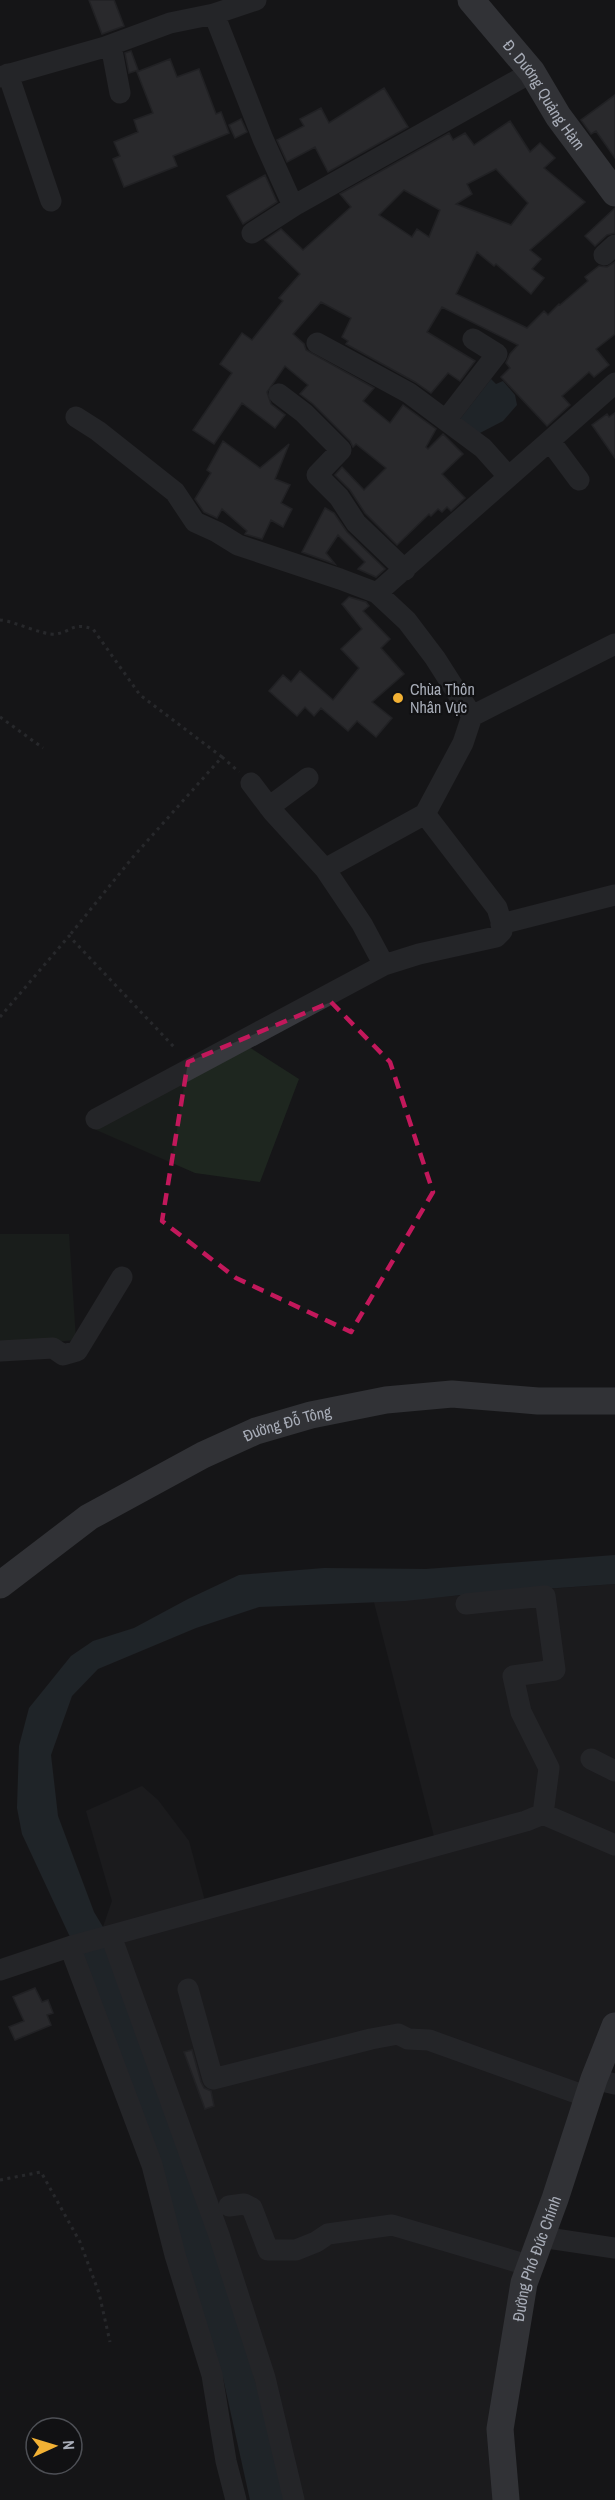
<svg xmlns="http://www.w3.org/2000/svg" width="615" height="2500" font-family="'Archivo Narrow',sans-serif">
	<style>
		.built { fill: #222225 }
		.green { fill: #1e261f }
		.water { fill: #2c353c }
		.building { fill: #404145; stroke: #303034; stroke-width: 1.5; fill-rule: evenodd }
		.lines { fill: none; stroke-linecap: round; stroke-linejoin: round }
		.path { stroke: #3d3f44; stroke-width: 3; stroke-dasharray: 3 4.5; stroke-linecap: butt }
		.minor { stroke: #37383d; stroke-width: 21 }
		.major { stroke: #53555c; stroke-width: 27 }
		.marked { fill: none; stroke: #c2185b; stroke-width: 4.5; stroke-dasharray: 12 8; stroke-linejoin: round }
		.poi-dot { fill: #f2b134; stroke: #111113; stroke-width: 2 }
		.labels { text-anchor: middle; stroke-width: 4.5; stroke-linejoin: round; paint-order: stroke }
		.street-label { font-size: 16px; fill: #a8adb8; stroke: #111113 }
		.poi-label { font-size: 16px; fill: #a8adb8; stroke: #111113; text-anchor: start }
	</style>
	<rect width="100%" height="100%" fill="#161618"/>
	<path class="built" d="M615,1584V2026L531,2266L506,2500H288L103,1927L112,1901L86,1811L142,1786L158,1800L189,1841L207,1909L436,1844L374,1602Z"/>
	<path class="green" d="M235,1038L299,1079L260,1182L195,1173L94,1129Z
		M0,1234H69L76,1340L0,1347Z"/>
	<path class="water" d="M491,379L496,384L503,381L515,395L517,405L503,421L478,434L460,419Z
		M615,1555V1584L471,1594L405,1601L259,1607L196,1628L98,1669L72,1696L51,1755L58,1816L94,1912L103,1927L226,2276L288,2500H250L223,2378L70,1937L22,1834L17,1808L19,1746L29,1708L71,1656L93,1641L134,1628L188,1599L239,1575L324,1568L426,1569Z"/>
	<path class="building" d="M89,0H114L124,26L102,34Z
		M131,51L138,70L129,73L125,53Z
		M170,59L177,77L199,69L216,114L221,112L229,133L173,156L177,166L124,187L113,159L120,156L114,142L138,132L134,120L153,113L137,72Z
		M384,88L408,127L328,172L315,147L287,162L277,140L304,126L300,119L321,108L329,123Z
		M615,95V158L596,131L591,134L581,120Z
		M241,119L247,132L235,138L229,125Z
		M510,121L530,152L540,143L555,158L544,168L585,202L530,250L541,259L532,269L544,278L531,294L496,264L494,266L477,252L456,294L527,328L544,311L548,315L559,304L560,305L588,281L585,277L599,266L607,267L615,262V334L596,349L609,365L594,377L589,372L562,396L570,405L547,426L501,377L510,368L506,363L510,354L518,345L442,307L427,332L475,361L460,381L448,373L431,393L415,382L346,344L348,341L342,337L351,318L321,302L293,334L304,344L306,350L374,388L363,401L390,423L403,405L436,429L426,447L428,449L443,434L463,454L442,474L465,498L451,511L447,507L442,512L438,509L431,516L429,514L397,545L365,513L350,490L335,475L342,467L364,490L386,468L356,444L353,447L350,441L313,404L300,394L308,385L285,366L267,392L271,404L285,415L275,428L242,403L214,444L193,430L232,373L220,364L242,333L252,340L283,301L279,298L300,274L265,240L281,229L303,250L351,207L340,194L449,133L453,140L465,133L474,145ZM496,169L528,203L511,225L456,204L472,194L467,184ZM404,190L440,210L429,237L417,229L412,237L379,215Z
		M265,175L277,202L243,224L227,196Z
		M615,208V233L607,235L595,246L585,236Z
		M615,413V458L592,425L607,414L609,417Z
		M223,441L260,468L289,444L275,479L290,485L281,503L292,509L283,527L271,520L262,539L245,534L247,531L222,509L217,518L204,512L195,499L211,473L207,470Z
		M325,508L334,513L347,532L385,569L376,577L358,569L365,562L338,535L326,553L335,564L302,552Z
		M349,597L366,602L369,606L363,611L390,639L381,648L404,674L372,702L392,718L376,737L357,721L348,731L321,708L314,716L305,707L297,716L269,691L283,675L291,682L300,671L333,700L359,668L341,649L362,629L342,604Z
		M35,1988L42,2002L48,2000L53,2013L47,2015L51,2025L15,2040L9,2027L24,2021L13,1997Z
		M192,2050L201,2082L204,2088L211,2091L214,2106L205,2109L184,2052Z"/>
	<g class="lines">
		<path class="path" d="M0,620C14,621 44,636 56,634C73,631 72,622 93,629L140,695L222,757L133,857L69,936
			M0,717L43,748
			M222,757L239,772
			M0,1017L69,936L175,1048
			M0,2180L41,2172L80,2242L99,2293L110,2342"/>
		<path class="minor" d="M214,14L263,139L290,199L297,204L532,72
			M111,45L120,93
			M8,74L51,201
			M0,77L105,47L170,23L214,14L256,0
			M252,233L297,204
			M604,255L615,245
			M317,343L409,393L483,448L508,476
			M279,394L304,413L341,450L317,475L339,497L356,523L405,570
			M76,417L98,431L175,492L195,522L217,532L238,545L340,579L377,593L407,621L435,658L472,716
			M446,420L497,354L473,339
			M550,441L579,480
			M377,593L615,383
			M251,783L273,812L325,869L425,814L463,743L472,716L615,644
			M269,807L308,778
			M325,869L362,924L384,965
			M501,924L615,895
			M96,1119L384,965L419,954L496,937L502,931L501,921L497,908L425,814
			M0,1351L53,1348L63,1355L77,1351L122,1277
			M466,1604L545,1596L555,1670L513,1676L521,1712L549,1768L543,1814
			M591,1759L615,1771
			M70,1947L152,2165L175,2255L212,2375L226,2461L236,2500
			M115,1947L219,2235L265,2378L294,2500
			M0,1970L72,1946L526,1821L543,1814L615,1845
			M188,1989L213,2079L371,2039L398,2034L408,2039L429,2040L588,2097
			M594,2079L615,2084
			M229,2206L244,2204L252,2208L268,2250H296L316,2242L328,2234L392,2225L531,2266
			M541,2237L615,2248"/>
		<g class="major">
			<path id="s1" d="M471,0L532,72L558,116L615,193"/>
			<path id="s2" d="M0,1585L89,1517L203,1455L256,1431L311,1415L386,1400L452,1394L538,1401H615"/>
			<path id="s3" d="M506,2500L500,2429L524,2283L555,2199L594,2079L615,2026"/>
		</g>
	</g>
	<path d="M0 0H615V2500H0ZM331,1002L390,1062L433,1192L351,1332L236,1278L162,1221L188,1062Z" fill="#161618" fill-opacity=".55" fill-rule="evenodd"/>
	<path class="marked" d="M331,1002L390,1062L433,1192L351,1332L236,1278L162,1221L188,1062Z"/>
	<circle class="poi-dot" cx="398" cy="698" r="6"/>
	<g class="labels">
		<g class="street-label">
			<text dy="6" stroke="none"><textPath href="#s1" startOffset="120">Đ. Dương Quảng Hàm</textPath></text>
			<text dy="6" stroke="none"><textPath href="#s2" startOffset="332">Đường Đỗ Tông</textPath></text>
			<text dy="6" stroke="none"><textPath href="#s3" startOffset="246">Đường Phó Đức Chính</textPath></text>
		</g>
		<g class="poi-label">
			<text x="410" y="695">Chùa Thôn<tspan x="410" dy="18">Nhân Vực</tspan></text>
		</g>
	</g>
	<g transform="translate(54 2446) rotate(86)"><circle r="28" fill="#111113" stroke="#4d4f55" stroke-width="1.5"/>
	<path d="M0-4.5L10 22L0 15L-10 22Z" fill="#f2b134"/>
	<text y="-9" font-size="16" font-weight="bold" text-anchor="middle" fill="#a8adb8">N</text>
	</g>
</svg>
